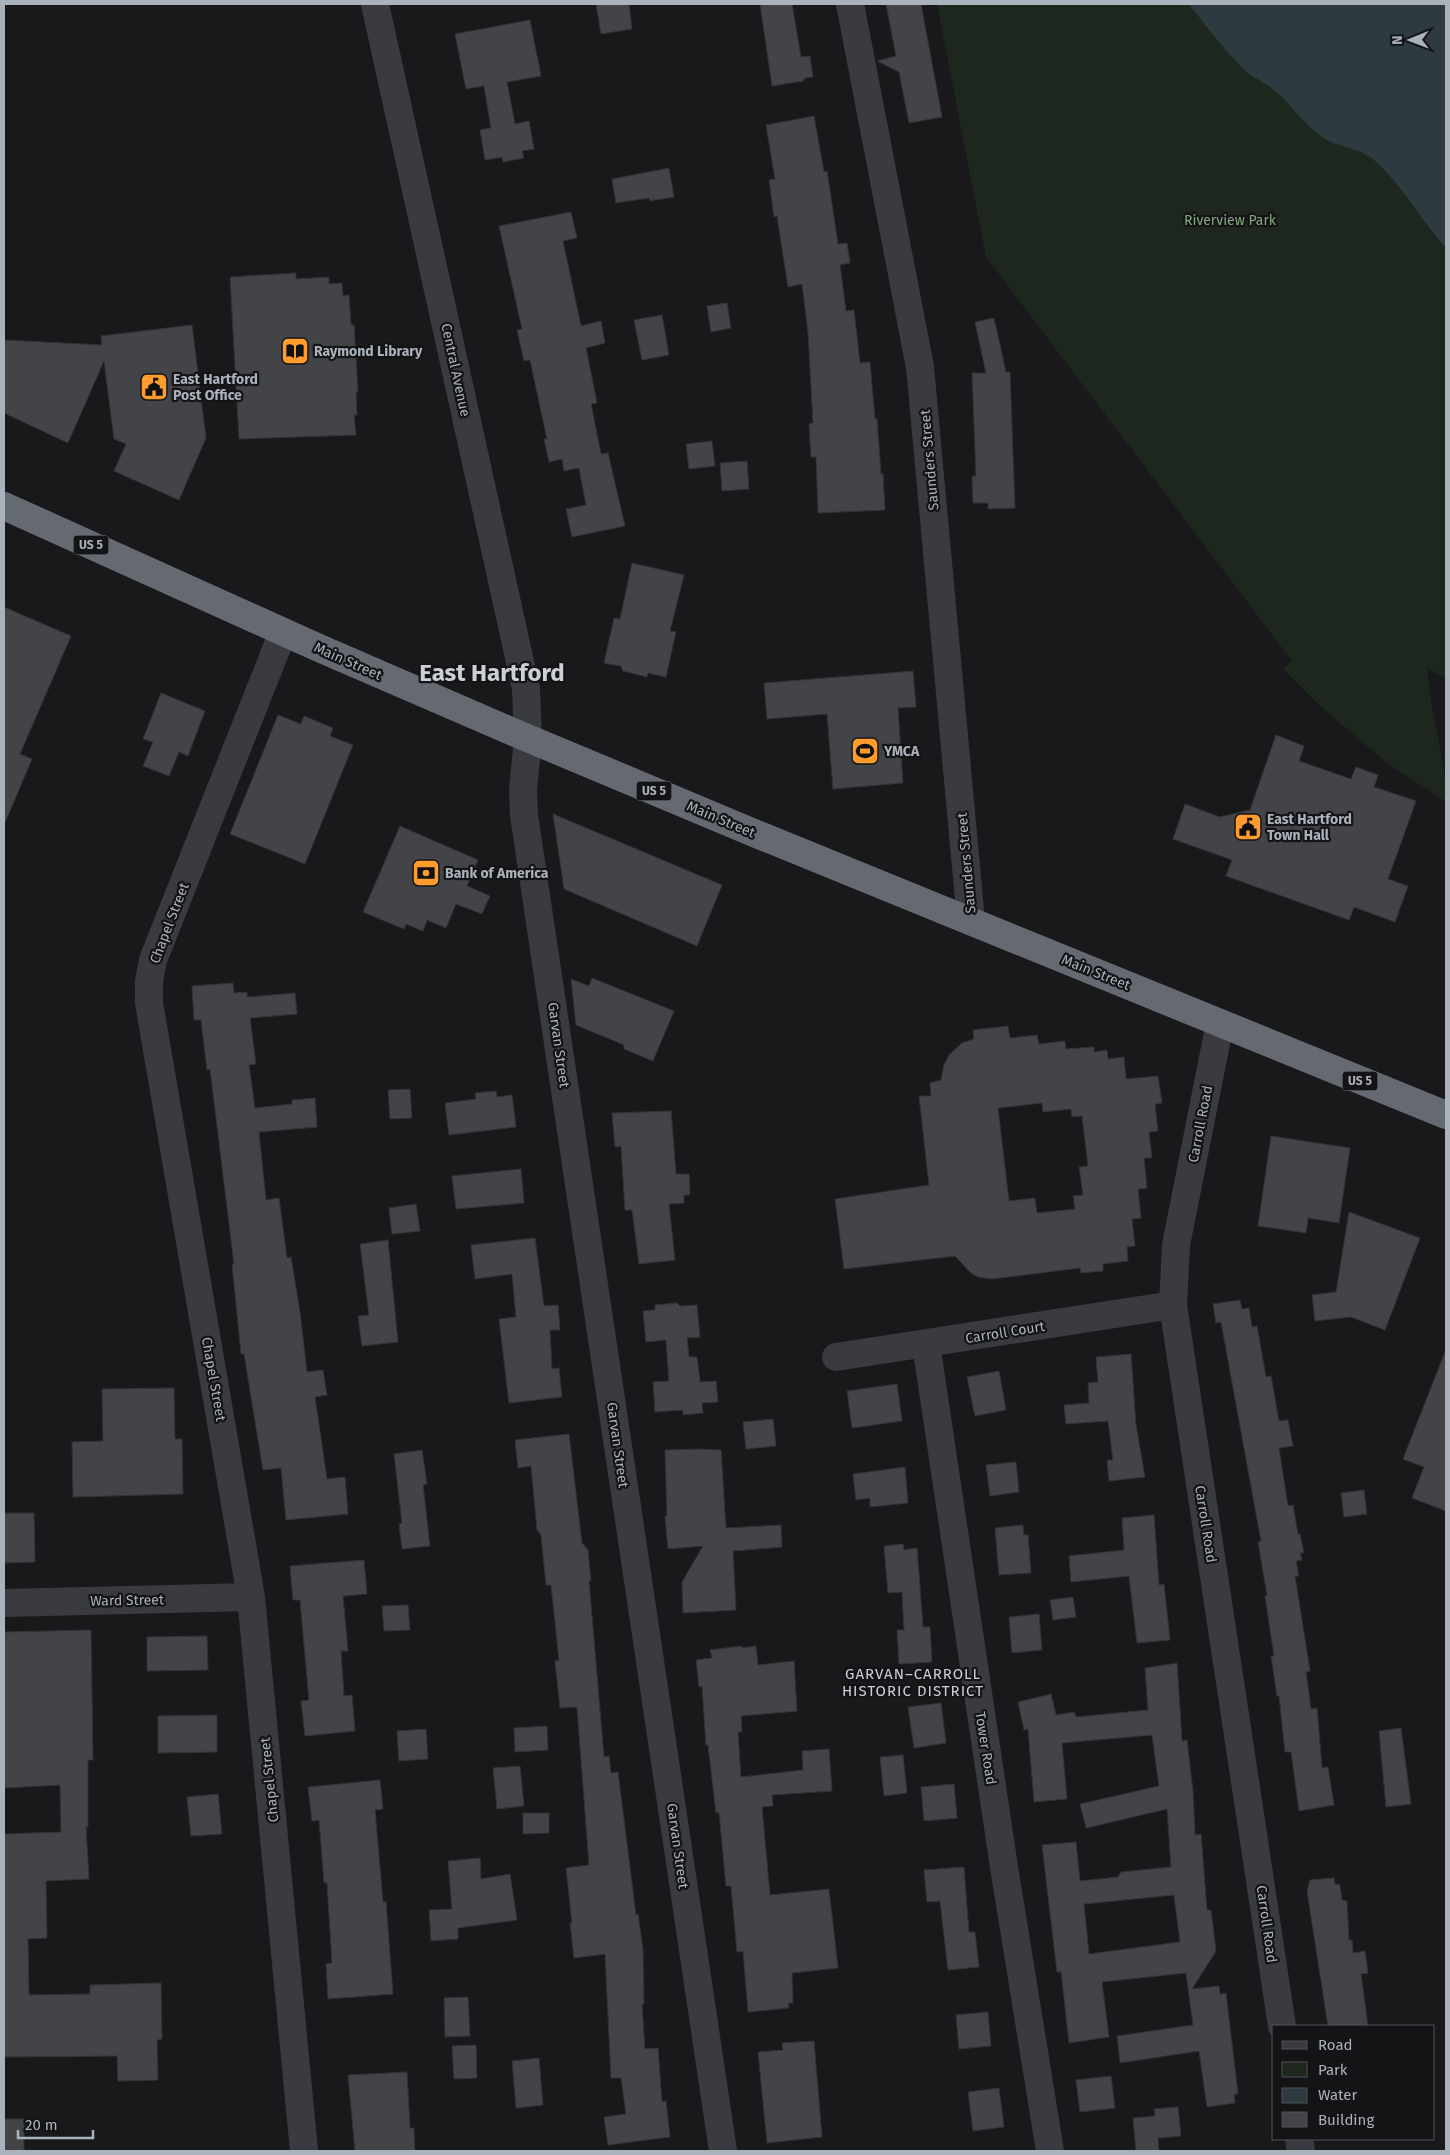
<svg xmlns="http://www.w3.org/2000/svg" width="1450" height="2155" font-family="'Fira Sans',sans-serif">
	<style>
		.green { fill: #1e271e }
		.water { fill: #2d3b41 }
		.building { fill: #434448; stroke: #333337; fill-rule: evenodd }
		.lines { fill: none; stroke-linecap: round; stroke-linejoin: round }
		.minor { stroke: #393b41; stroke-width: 28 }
		.highway { stroke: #656a72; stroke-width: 28 }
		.labels { text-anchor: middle; stroke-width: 4.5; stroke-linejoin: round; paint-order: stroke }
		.shield { fill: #141416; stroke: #7d838a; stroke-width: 1 }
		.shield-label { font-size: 12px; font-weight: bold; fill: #aab2bc }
		.park-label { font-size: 14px; fill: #83a880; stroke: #141416 }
		.poi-label { font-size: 14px; font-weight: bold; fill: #aab2bc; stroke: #141416; text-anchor: start }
		.street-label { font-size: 14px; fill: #aab2bc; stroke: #141416 }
		.neighbourhood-label { font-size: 15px; letter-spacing: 1px; fill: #cbd0d7; stroke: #141416 }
		.town-label { font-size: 24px; font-weight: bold; fill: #cbd0d7; stroke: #141416 }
	</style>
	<rect width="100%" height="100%" fill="#19191b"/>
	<path class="green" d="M937,4H1446V679L1427,668C1430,714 1446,756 1446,802L1387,763L1319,705L1283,669L1292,661L986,257Z"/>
	<path class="water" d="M1189,4H1446V248C1421,220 1403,186 1374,160C1359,147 1338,148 1322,137C1304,125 1291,104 1274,90C1266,83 1256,79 1248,73C1226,53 1207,27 1189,4Z"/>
	<path class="building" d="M596,4H629L632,29L601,34Z
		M760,4H792L801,57L810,56L813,77L805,78L803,81L772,86Z
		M886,4H921L942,117L909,123L899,72L877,61L896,56Z
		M530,20L541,76L507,82L515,124L529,121L534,149L522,151L524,158L503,162L502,157L485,160L480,130L491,128L484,86L466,89L455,34Z
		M814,116L824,172L827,171L838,244L847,243L850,263L840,265L846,311L854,310L860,363L870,362L875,419H877L881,474H883L885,510L818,513L816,457H811L809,424L813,423L808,332L802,284L788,287L777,216L774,217L769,180L775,179L766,125Z
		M669,168L674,197L650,201L649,198L616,203L612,179Z
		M571,212L577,238L563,241L581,326L601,321L605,343L586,348L597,403L591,404L601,454L608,453L625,526L572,537L566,509L586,505L579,468L564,471L562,459L549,462L544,439H547L530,360L524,361L517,330L522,329L499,226Z
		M296,273V279L329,277V284L342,283L343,296L349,295L351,325H354L358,392L356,393L357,415H354L356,435L239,439L230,277Z
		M727,303L731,328L711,332L707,306Z
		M662,315L669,355L642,360L634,320Z
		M994,318L1006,372H1010L1015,508L988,509V503H973L972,476H976L972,373H986L975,322Z
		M192,325L206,438L179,500L114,471L126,444L114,439L104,361L68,443L4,413V340L102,345L101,336Z
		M712,441L715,466L689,469L686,444Z
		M747,461L749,489L722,491L720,463Z
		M632,563L684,575L670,631L676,632L666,677L648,673L647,677L623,671L621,666L604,663L614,618L620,619Z
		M4,607L71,636L20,754L32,759L4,825Z
		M913,671L916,707L898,708L903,783L833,789L827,714L767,719L764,683Z
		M161,693L205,711L188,756L179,752L169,776L143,766L153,742L143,739Z
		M278,715L301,724L304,716L333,728L330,736L353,745L305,864L230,834Z
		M1276,735L1304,746L1299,761L1351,779L1356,767L1378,775L1374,787L1416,801L1388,879L1408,886L1395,922L1354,907L1349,920L1226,876L1232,860L1173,839L1185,804L1220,817L1250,810Z
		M553,814L722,885L697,946L564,889Z
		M400,826L478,860L467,886L490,896L482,914L456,904L446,928L427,920L423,931L406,924L404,929L363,912Z
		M592,978L674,1011L653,1061L624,1049V1045L576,1025L571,979L589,986Z
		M233,983L234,993L247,992V997L295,993L297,1014L250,1018L256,1064L249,1065L255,1108L292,1104V1100L315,1098L317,1127L259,1132L266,1200L279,1198L287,1258L291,1257L300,1312L307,1372L323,1370L327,1395L315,1397L327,1479L345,1477L348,1514L286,1520L281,1468L263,1470L244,1354H241L232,1264H234L210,1069L207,1070L201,1020H194L192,986Z
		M1008,1026L1010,1038L1037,1035L1039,1044L1065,1041L1066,1049L1094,1047V1052L1107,1050L1108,1059L1124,1057L1126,1079L1158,1076L1162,1103L1155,1104L1158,1131L1149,1132L1152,1158H1144L1147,1188L1138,1189L1141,1218L1132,1219L1135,1246L1127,1247L1128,1261L1103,1264V1271L1081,1273L1080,1268L992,1279L978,1277L971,1273L955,1256L844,1269L835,1199L929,1185L919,1096H931L930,1083L941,1080L944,1065L949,1055L962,1043L974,1039L973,1030ZM1042,1103L1043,1112L1071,1109L1072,1117L1082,1116L1088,1166L1079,1167L1083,1195L1073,1196L1075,1209L1037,1213L1035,1198L1009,1201L998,1108Z
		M410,1089L412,1118L390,1119L388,1090Z
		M496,1091L497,1097L512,1095L516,1127L449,1135L445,1103L476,1099L475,1093Z
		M671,1111L676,1174H689L690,1195H684V1203L669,1204L675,1260L639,1264L632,1210H625L621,1146L615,1147L612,1113Z
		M1271,1136L1350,1148L1339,1223L1308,1218L1306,1233L1258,1226Z
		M521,1169L524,1203L456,1209L452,1176Z
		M416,1204L420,1231L392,1234L389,1208Z
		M1349,1212L1420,1238L1385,1330L1351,1317L1315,1321L1312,1295L1336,1292Z
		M535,1238L544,1306L558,1305L560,1330H550L552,1369L559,1368L562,1397L509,1403L499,1319L516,1317L512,1274L475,1279L471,1245Z
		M388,1240L398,1342L362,1346L358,1316L369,1315L360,1244Z
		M1240,1300L1242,1309L1249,1308L1252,1327L1257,1326L1266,1377L1271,1376L1279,1421L1288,1420L1293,1446L1279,1448L1288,1506L1293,1505L1298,1534H1300L1304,1553H1300L1302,1560L1296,1561L1299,1576H1295L1310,1671L1306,1672L1311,1709L1317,1708L1322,1768L1328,1767L1334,1805L1299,1811L1291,1752H1285L1279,1696H1277L1271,1656H1274L1265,1596L1267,1595L1258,1542L1261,1541L1221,1322L1216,1323L1213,1304Z
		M677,1303L680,1306L697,1305L700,1337L687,1338L689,1357H697L700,1382L716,1381L718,1402L702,1403L703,1413L683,1415V1410L655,1412L653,1382L669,1381L666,1340L646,1342L643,1311L655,1310V1305Z
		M1445,1352H1446V1511L1412,1498L1424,1467L1403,1459Z
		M1131,1354L1136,1425L1145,1477L1109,1481L1107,1460H1113L1108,1421L1066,1424L1064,1405L1089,1403L1088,1383L1098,1382L1096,1357Z
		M999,1371L1006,1410L975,1416L967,1377Z
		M897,1384L902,1421L852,1428L847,1391Z
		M174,1388L175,1439H182L183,1494L73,1497L72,1442L103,1441L102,1389Z
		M773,1419L776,1446L746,1449L743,1422Z
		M569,1434L582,1543L588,1550L591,1581H589L604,1757L609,1756L611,1773L618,1772L636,1915L638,1914L643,1949L644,2004H642L645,2049L658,2048L662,2102L666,2101L670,2137L608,2145L604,2117L626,2114L621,2078H611L605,1954L574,1958L570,1923H572L566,1868L589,1865L577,1707L560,1708L555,1661L559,1660L551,1585H546L541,1535L537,1530L531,1466L518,1468L515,1440Z
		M701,1449L721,1450L726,1528L781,1525L782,1547L733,1551L736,1610L683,1613L682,1582L703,1546L668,1549L665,1516H667L665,1450Z
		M422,1450L427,1484L423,1485L430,1546L402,1549L399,1524L402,1523L394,1454Z
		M1016,1462L1019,1492L990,1496L986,1465Z
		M905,1467L908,1503L870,1507V1498L856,1500L853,1474Z
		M1364,1490L1367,1514L1344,1517L1341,1493Z
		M4,1513H34L35,1562L4,1563Z
		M1154,1515L1159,1585L1164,1584L1170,1640L1137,1643L1129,1576L1071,1582L1069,1556L1124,1550L1122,1518Z
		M1023,1525L1024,1535H1028L1031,1573L999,1575L995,1528Z
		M903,1544L904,1550L917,1548L923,1627H930L932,1662L899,1664L897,1630H904L902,1592L888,1593L884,1546Z
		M364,1560L367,1594L343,1596L348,1651H341L344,1696L352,1695L355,1731L305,1736L301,1701L309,1700L300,1600H293L290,1566Z
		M1073,1597L1076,1617L1053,1620L1050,1600Z
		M408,1605L410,1630L384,1631L382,1606Z
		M1039,1614L1042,1650L1012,1653L1009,1617Z
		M91,1630L93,1760H88V1827H86L89,1879L46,1881L47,1938L28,1939L29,1995L90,1994V1985L161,1983L162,2039L157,2040L158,2080L118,2081L117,2056L4,2057V1834L61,1832L60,1785L4,1788V1632Z
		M207,1636L208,1670L147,1671V1637Z
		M742,1646V1648L756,1646L758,1665L794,1661L797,1711L741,1716L742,1732H738L741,1777L803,1770L802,1751L829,1749L832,1791L772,1795L773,1806L762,1807L770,1895L829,1889L838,1968L792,1973L793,2003H788L789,2008L748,2012L743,1951L737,1952L731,1886H726L719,1812L716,1813L708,1745H706L702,1686L699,1687L696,1660L712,1658L710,1650Z
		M1177,1663L1182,1741L1187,1740L1193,1791L1195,1835L1201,1834L1207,1910H1211L1216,1951L1192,1989L1219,1986L1220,1994L1226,1993L1238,2094H1234L1235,2103L1207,2107L1199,2051L1120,2063L1117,2036L1193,2025L1186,1973L1102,1982L1109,2037L1069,2043L1061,1972H1057L1042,1845L1076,1842L1080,1881L1118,1877L1121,1872L1171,1867L1167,1809L1086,1828L1080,1804L1159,1786L1152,1735L1062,1743L1067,1799L1034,1802L1028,1729L1024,1730L1018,1702L1051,1694L1056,1715L1074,1712L1076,1717L1148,1710L1145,1668ZM1174,1895L1180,1942L1089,1954L1084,1904Z
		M941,1703L946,1743L914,1748L908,1707Z
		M217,1715V1752L158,1753V1716Z
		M547,1726L548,1750L515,1752L514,1728Z
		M1401,1728L1411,1804L1386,1807L1379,1731Z
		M426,1729L428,1759L399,1761L397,1731Z
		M903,1755L907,1793L884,1796L880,1757Z
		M520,1766L524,1806L497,1809L493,1768Z
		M380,1780L383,1809L375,1810L383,1902H386L393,1994L328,1999L326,1964L332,1963L327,1883H324L319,1820L312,1821L308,1787Z
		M954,1784L957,1818L924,1821L921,1787Z
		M218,1794L222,1834L191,1836L187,1797Z
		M523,1813H549V1833L523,1834Z
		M480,1858L481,1879L510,1874L517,1920L458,1928V1939L431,1941L429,1910L452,1909L448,1861Z
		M964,1867L969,1932H975L979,1967L948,1970L940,1901L927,1902L924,1870Z
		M1334,1878L1335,1884L1340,1885L1342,1900L1347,1901L1349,1940H1352L1353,1953L1365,1951L1368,1973L1361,1974L1368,2026H1328L1307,1891L1310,1880Z
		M468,1997L470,2036L445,2037L444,1998Z
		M988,2012L991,2046L959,2049L956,2015Z
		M814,2041L822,2137L767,2143L758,2052L783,2050L782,2043Z
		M476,2045L477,2078L454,2079L452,2046Z
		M539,2058L543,2105L516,2108L512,2061Z
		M407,2072L410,2128H414L415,2151H355L348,2075Z
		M1111,2076L1115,2108L1080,2112L1076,2080Z
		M999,2088L1004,2127L973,2131L968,2092Z
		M1178,2107L1181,2136L1158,2138L1159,2151H1136L1133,2118L1155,2116L1154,2109Z
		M4,2119H24V2151H4Z"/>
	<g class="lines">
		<path class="minor" d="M375,4L526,689L528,738L523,790L524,815L723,2151
			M850,4L920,367L971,921
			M283,632L153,960L149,981V1003L251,1597L304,2151
			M1220,1023L1176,1245L1173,1305L1282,2026
			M926,1344L1004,1867L1050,2151
			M836,1357L1173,1305
			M4,1603L251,1597
			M1299,2139L1301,2151"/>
		<path class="highway" d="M4,506L319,648L513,732L759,835L1446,1115"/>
	</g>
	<defs>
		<g id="library-square" transform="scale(1.4375)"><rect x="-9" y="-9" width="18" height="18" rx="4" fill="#ff9c2d" stroke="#141416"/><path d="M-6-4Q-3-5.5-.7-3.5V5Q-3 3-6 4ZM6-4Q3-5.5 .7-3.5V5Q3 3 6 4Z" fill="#111"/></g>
		<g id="civic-square" transform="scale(1.4375)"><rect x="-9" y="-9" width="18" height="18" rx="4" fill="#ff9c2d" stroke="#141416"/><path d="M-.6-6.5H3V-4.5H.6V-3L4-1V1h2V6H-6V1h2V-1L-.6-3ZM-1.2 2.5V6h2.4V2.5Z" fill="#111"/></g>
		<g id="stadium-square" transform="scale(1.4375)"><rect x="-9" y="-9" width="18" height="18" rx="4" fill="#ff9c2d" stroke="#141416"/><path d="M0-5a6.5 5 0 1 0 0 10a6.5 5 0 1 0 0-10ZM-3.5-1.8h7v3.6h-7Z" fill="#111"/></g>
		<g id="bank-square" transform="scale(1.4375)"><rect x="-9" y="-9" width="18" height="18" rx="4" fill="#ff9c2d" stroke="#141416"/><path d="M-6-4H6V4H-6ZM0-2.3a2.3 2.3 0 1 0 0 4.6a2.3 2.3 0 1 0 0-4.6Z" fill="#111"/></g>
	</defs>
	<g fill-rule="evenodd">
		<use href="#library-square" x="295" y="351"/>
		<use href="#civic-square" x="154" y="387"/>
		<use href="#stadium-square" x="865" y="751"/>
		<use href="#civic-square" x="1248" y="827"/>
		<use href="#bank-square" x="426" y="873"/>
	</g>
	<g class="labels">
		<g class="shield">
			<rect x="73.5" y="535.5" width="35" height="19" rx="4"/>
			<rect x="636.5" y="781.5" width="35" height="19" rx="4"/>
			<rect x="1342.5" y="1071.5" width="35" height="19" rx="4"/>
		</g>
		<g class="shield-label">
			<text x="91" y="549">US 5</text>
			<text x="654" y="795">US 5</text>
			<text x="1360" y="1085">US 5</text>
		</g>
		<g class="park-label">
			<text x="1230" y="225">Riverview Park</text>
		</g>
		<g class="poi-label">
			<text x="314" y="356">Raymond Library</text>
			<text x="173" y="384">East Hartford<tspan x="173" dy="16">Post Office</tspan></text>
			<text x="884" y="756">YMCA</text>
			<text x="1267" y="824">East Hartford<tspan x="1267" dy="16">Town Hall</tspan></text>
			<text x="445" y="878">Bank of America</text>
		</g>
		<g class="street-label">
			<text transform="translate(456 370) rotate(78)" y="5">Central Avenue</text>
			<text transform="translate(929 460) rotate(-95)" y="5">Saunders Street</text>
			<text transform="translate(348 661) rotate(24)" y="5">Main Street</text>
			<text transform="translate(721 819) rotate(23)" y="5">Main Street</text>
			<text transform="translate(966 863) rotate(-95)" y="5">Saunders Street</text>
			<text transform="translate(169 923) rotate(-69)" y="5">Chapel Street</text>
			<text transform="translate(1096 972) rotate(22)" y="5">Main Street</text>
			<text transform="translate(559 1045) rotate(82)" y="5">Garvan Street</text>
			<text transform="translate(1200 1124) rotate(-79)" y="5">Carroll Road</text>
			<text transform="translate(1005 1332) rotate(-9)" y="5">Carroll Court</text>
			<text transform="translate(214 1379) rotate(80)" y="5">Chapel Street</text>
			<text transform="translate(618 1445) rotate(82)" y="5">Garvan Street</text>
			<text transform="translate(1206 1524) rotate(81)" y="5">Carroll Road</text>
			<text transform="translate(127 1600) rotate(-1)" y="5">Ward Street</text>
			<text transform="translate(986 1748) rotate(81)" y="5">Tower Road</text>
			<text transform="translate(269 1780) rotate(-96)" y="5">Chapel Street</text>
			<text transform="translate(678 1846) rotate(82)" y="5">Garvan Street</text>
			<text transform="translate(1267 1924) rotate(82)" y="5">Carroll Road</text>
		</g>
		<g class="neighbourhood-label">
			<text x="913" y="1679">GARVAN–CARROLL<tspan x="913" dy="17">HISTORIC DISTRICT</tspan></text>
		</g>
		<g class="town-label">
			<text x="492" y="681">East Hartford</text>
		</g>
	</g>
	<rect width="1450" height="2155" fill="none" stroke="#aab2bc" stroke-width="10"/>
	<rect x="1272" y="2025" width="162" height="115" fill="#141416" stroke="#505358"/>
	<rect x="1282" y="2041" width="25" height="8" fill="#393b41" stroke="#505358"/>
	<text x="1318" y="2050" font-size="15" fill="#aab2bc">Road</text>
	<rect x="1282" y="2062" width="25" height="15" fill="#1e271e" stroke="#505358"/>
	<text x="1318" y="2075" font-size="15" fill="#aab2bc">Park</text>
	<rect x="1282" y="2088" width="25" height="15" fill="#2d3b41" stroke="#505358"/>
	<text x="1318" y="2100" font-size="15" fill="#aab2bc">Water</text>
	<rect x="1282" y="2112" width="25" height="15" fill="#434448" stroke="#505358"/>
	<text x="1318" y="2125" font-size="15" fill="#aab2bc">Building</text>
	<g transform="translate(1410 40) rotate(269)" stroke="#141416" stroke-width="4" paint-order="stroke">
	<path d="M0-4L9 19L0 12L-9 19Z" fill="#aab2bc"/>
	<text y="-8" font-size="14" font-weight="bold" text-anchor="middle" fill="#aab2bc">N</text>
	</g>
	<path d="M18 2130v8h75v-8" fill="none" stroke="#aab2bc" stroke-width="2.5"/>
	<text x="25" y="2130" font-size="15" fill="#aab2bc" stroke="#141416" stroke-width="4" paint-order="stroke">20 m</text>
</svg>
